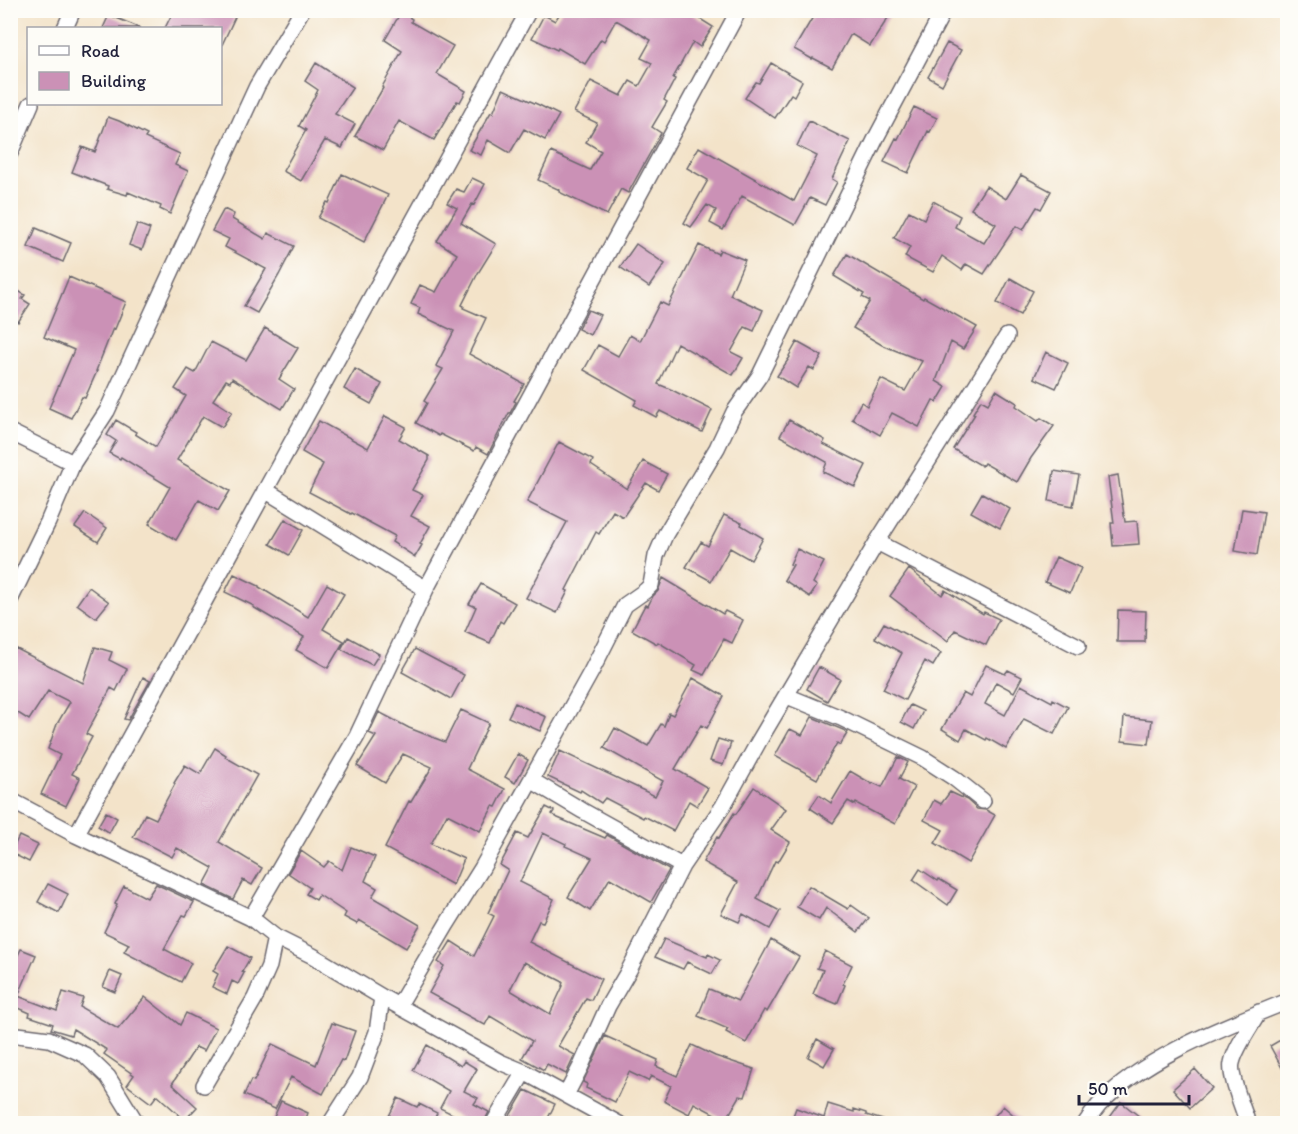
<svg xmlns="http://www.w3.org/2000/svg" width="1298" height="1134" font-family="Itim,sans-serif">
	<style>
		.building { fill: #cb91b6; fill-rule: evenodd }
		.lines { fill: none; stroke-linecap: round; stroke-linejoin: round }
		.minor-casing { stroke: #6b666d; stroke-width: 18 }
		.minor { stroke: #fff; stroke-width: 15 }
	</style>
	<rect width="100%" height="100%" fill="#fdfcf7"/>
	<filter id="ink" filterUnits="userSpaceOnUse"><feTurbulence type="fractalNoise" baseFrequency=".0167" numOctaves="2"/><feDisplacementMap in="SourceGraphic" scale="12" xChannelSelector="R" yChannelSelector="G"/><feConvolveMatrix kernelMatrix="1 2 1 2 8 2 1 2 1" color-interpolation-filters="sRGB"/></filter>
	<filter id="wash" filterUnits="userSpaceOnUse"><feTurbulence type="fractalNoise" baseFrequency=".008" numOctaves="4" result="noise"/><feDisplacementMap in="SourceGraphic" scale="24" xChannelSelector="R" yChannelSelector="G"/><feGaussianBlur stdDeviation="1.35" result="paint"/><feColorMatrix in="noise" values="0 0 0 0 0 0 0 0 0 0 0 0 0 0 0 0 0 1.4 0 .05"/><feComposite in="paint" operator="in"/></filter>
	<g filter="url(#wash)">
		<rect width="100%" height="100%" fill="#f3e3c9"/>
		<g id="blocks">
			<path class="building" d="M174,10H221L235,17L220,49V28H165Z
				M562,10H686L713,27L700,47L693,42L673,78L675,79L664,100L667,102L652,127L661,133L628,193L621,189L607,215L559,192L560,190L538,180L551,152L590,170L601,151L586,142L597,123L574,112L591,81L621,96L630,81L639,86L652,63L641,58L651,40L616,20L604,41L601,39L585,64L558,48L557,50L532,38L544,15L555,21Z
				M817,10H893L870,46L851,34L832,68L813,58L812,59L794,49Z
				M401,12L412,19L411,22L453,46L437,74L466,91L460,102L457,101L434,140L399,121L383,150L355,136L383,88L382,87L402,51L385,40Z
				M109,15L141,28H103Z
				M947,43L961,50L942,85L928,77Z
				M316,63L353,87L335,114L355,124L342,148L325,140L301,181L283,171L306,130L299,126L318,90L305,81Z
				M771,63L802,81L794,96L791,94L775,118L745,98L756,82L759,83Z
				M503,89L539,105L559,115L545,140L524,129L510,153L488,140L481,155L469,150L491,112L493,113Z
				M914,107L937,118L930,132L928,131L908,173L884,162L896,138L898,139Z
				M108,117L119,121L147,135L145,138L180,154L175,165L188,171L170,214L160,209L161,206L128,192L127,195L107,189L108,186L72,172L82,147L95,152Z
				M809,121L850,141L832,179L837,182L825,205L810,198L795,225L742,196L723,230L710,223L716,210L707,205L691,227L684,223L708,180L687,168L699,147L794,201L817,156L797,146Z
				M342,174L388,195L364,242L318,218L327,202L329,203Z
				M1021,175L1051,191L1041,209L1037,207L1023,230L1016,226L984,274L966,264L962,270L942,256L933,272L905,257L910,247L894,238L909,211L924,219L933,201L960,216L955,227L984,243L996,224L971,209L986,186L1006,199Z
				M472,178L485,184L474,205L472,204L461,223L496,244L478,273L462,305L464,306L463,308L486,318L469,354L524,384L514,401L516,402L510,413H509L488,454L476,447L474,451L440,434L439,436L416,423L427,403L424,401L443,369L436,366L454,331L418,314L420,308L411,304L420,285L436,292L457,254L437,241L457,208L447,203L456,189L464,192Z
				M224,209L234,214L232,219L265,239L268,233L294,246L279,275L257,313L244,306L266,269L225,247L229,239L212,231Z
				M137,224L150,229L142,250L129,245Z
				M36,228L71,243L63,262L28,247Z
				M636,244L665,264L649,287L620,267Z
				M699,245L718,254L720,250L745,260L730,295L763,310L754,331L745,327L731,352L743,358L733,375L677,343L658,384L670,389L712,410L702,432L660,411L656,417L634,405L637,400L584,370L598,345L618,356L630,335L640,341L660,302L668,306Z
				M847,254L923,299L924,297L977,327L963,349L951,342L936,381L946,387L937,402L933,400L919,427L892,413L880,435L852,419L861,402L867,406L881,379L905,391L922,361L882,345L853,328L870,301L862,297L864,294L834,276Z
				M69,277L126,302L115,329L113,328L96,371H97L85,398L82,397L71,418L49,408L74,350L44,337Z
				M1010,278L1033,291L1020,315L997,303Z
				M10,286L25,295L22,299L30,304L18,322L10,318Z
				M588,310L600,315L590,335L578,329Z
				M265,328L298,348L279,379L294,389L282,409L232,378L230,382L226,380L213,400L232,412L222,427L203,416L177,460L230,491L218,511L199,500L176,540L149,524L170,487L121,457L120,459L109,453L116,441L107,435L116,420L136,432L135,434L156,447L186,396L175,389L188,369L195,373L211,342L246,360Z
				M797,342L822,356L814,370L809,367L796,388L777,376L790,357L789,356Z
				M1046,352L1068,363L1056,388L1034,378Z
				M355,369L382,384L371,404L344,389Z
				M996,390L1017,403L1016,406L1038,421L1041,418L1054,426L1031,458L1017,482L984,463L982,466L953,449L975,414L973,413L981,400L988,404Z
				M385,416L406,427L399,439L429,456V460L412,490L423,495L411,516L430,526L420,544L422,545L415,557L392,542L395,536L352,513L351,514L309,492L323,464L302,452L319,421L368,448Z
				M789,420L825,440L823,444L866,465L855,487L823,472L827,462L780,436Z
				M559,442L593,460L591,465L627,489L643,461L667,474L658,490L646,483L623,517L613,511L599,534L596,532L566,590L568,591L557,613L526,598L567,522L527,502Z
				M1054,471L1079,475L1073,506L1049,501Z
				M1118,475L1125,522L1137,521L1139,544L1113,546L1111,523H1114L1108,477Z
				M982,493L1010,509L1000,528L971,512Z
				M1242,509L1264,512L1257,555L1235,551Z
				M85,513L107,528L98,542L75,527Z
				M724,515L742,523L741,525L763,538L751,560L730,548L711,581L686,567L701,542L708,546Z
				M285,519L303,530L289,555L270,544Z
				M797,549L824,562L813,583L817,586L810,597L784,580L793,565L790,564Z
				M1056,557L1081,568L1070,593L1045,582Z
				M909,569L942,595L945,590L983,614L984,612L999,619L986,645L955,630L948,641L890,596Z
				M234,574L259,586V587L308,617L327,584L344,594L323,629L344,641L328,668L296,650L304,637L253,607L254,606L225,592Z
				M663,578L723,614L725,611L743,620L732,643L724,639L704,675L693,670L696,665L658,642L657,644L632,630L645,605L648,606L653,596L658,591Z
				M481,584L515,603L503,623L500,621L490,643L465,632L476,607L469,604Z
				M89,587L109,602L96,618L77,604Z
				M1118,610L1146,611L1145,642H1117Z
				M884,623L941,653L933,666L925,661L905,700L883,689L902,653L875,638Z
				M348,637L379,654L372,665L341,649Z
				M95,647L112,652L109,660L127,669L116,691L111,688L86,734L92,737L72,774L80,778L66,806L41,794L60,755L48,749L57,724L70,702L48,691L29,720L10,708V656L15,648L83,683Z
				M415,649L464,675L451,699L402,672Z
				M986,665L1005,674L1008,670L1022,677L1014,692L996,682L985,704L1005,715L1021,685L1052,702L1053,699L1068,707L1054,734L1024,719L1006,749L987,738L986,740L966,729L960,740L942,729L963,693L970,697Z
				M819,667L840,679L827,701L807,689Z
				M143,677L150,681L128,720L124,719Z
				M693,678L724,696L707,728L701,725L675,769L708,788L697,806L689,801L673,831L644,816L643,818L605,798L601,803L581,790L580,792L548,777L560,751L655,796L663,781L604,748L615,728L648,746L661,724L664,726L669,713L673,715Z
				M515,703L546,717L540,731L508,717Z
				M910,705L923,711L914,729L901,722Z
				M461,710L489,723L467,769L505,789L496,807L493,806L480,831L447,814L431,844L464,859L453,885L385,848L409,801L411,802L432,767L403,754L385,783L357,766L376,736L369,733L379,712L409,728L445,742Z
				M812,717L848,732L840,745L837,743L817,779L775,756L790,729L802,735Z
				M1124,717L1152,720L1149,744L1122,741Z
				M718,739L731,743L723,765L710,761Z
				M215,748L226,755L225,757L257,775L219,842L262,868L252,885L243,880L233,899L204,885L213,868L177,848L172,857L133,837L145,814L156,819L175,784L174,783L185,765L200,774Z
				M518,754L528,760L515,783L505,777Z
				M898,757L908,762L899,779L914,787L895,824L856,803L855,805L848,801L833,823L810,808L819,795L831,803L850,771L872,784L873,783L882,787Z
				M754,787L786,809L771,830L790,842L778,862L775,861L757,899L780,911L770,929L743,914L739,922L721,914L738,882L703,862L717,837L719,838L734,813L736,814Z
				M950,792L967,800L977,809L986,810L995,815L968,863L935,843L943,830L924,820L934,800L941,804Z
				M546,807L554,811L552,814L558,818L605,838L607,835L669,870L651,902L610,878L590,911L568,897L592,858L565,846L566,844L543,833L520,882L554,899L543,922L539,921L529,942L601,979L591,1000L586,998L558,1046L575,1055L566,1074L547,1064L544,1070L522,1058L532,1041L490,1016L485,1025L457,1010L458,1009L429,993L444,966L438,962L451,941L474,956L494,916L488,913L508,870L500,865L517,833L528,838ZM524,962L563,982L562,986H563L550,1014L510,990Z
				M106,812L117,818L109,833L98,826Z
				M19,836L38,845L29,862L11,853Z
				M351,847L375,857L365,881L377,888L372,897L420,925L406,948L359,920L357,924L344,917L346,913L319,895L316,900L306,894L310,888L288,873L301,851L324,867L329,861L342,870Z
				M920,869L938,881L939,879L957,890L948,905L913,880Z
				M48,884L68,894L59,913L38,902Z
				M156,884L194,902L186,916L183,915L164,949L191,963L181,982L124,952L129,944L104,932L117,905L115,904L124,886L147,898Z
				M809,886L848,909L851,905L869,918L858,932L826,908L819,920L797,907Z
				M664,939L707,957L708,954L720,960L712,974L687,962L683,969L655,957Z
				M771,940L799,957L767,1012L764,1010L746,1043L726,1032L728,1029L698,1016L709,989L738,1001Z
				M228,946L250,958L242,972L244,973L238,984L232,981L227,994L212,987L218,974L213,971Z
				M21,949L36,955L18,996L57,1011L63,992L83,998L80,1007L118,1029L145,997L180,1025L186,1013L216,1028L204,1051L196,1047L172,1084L197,1107L185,1120L157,1095L151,1103L127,1085L134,1075L104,1054L107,1050L73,1029L71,1035L51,1029L53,1024L29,1016L30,1013L14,1006L10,1014V972Z
				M825,951L852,965L843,984L845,985L837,1004L813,994L823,970L817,968Z
				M110,971L122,976L115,992L103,987Z
				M332,1023L355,1031L344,1061L341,1060L323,1094L291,1077L275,1109L244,1095L251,1080L254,1081L272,1044L316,1065Z
				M605,1036L658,1060L656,1066L677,1076L692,1045L715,1056L754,1069L745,1097L740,1096L726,1120L694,1103L689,1114L664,1101L671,1086L651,1076L648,1081L629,1072L615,1102L586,1088L587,1084L583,1082Z
				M1287,1036V1077L1270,1046Z
				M817,1039L834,1049L824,1066L808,1057Z
				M427,1045L461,1066L464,1061L477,1069L464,1091L478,1098L474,1104L489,1112L483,1124H472L440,1108L449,1091L413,1070Z
				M1195,1069L1212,1088L1190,1108L1173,1089Z
				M525,1090L555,1104L545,1124H505Z
				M398,1098L417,1107L419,1104L437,1113L432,1124H385Z
				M281,1101L308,1113L304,1124H271Z
				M1121,1102L1149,1124H1105Z
				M828,1104L854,1112V1109L866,1113V1115L883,1120V1124H790L796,1108L824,1118Z
				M1003,1106L1024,1124H988Z"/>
		</g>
	</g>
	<g filter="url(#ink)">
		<use href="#blocks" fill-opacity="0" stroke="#6b666d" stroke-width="1.5"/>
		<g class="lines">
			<g class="minor-casing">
				<path id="minor" d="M65,28L73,10
					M10,153L31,104
					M10,432L73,463
					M265,490L426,589
					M877,542L1078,646
					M10,600L48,522L73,463L107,411L257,86L302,10
					M787,696L841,718L923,758L954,778L983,801
					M531,780L583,811L682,866
					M10,800L76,835L251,918L275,937L313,956L382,997L500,1062L524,1072L619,1124
					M76,835L529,10
					M251,918L357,736L426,589L739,10
					M399,1005L447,924L482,868L591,672L625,605L645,591L651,585L656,556L665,535L717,448L734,412L760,375L877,136L944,10
					M10,1034L49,1039L85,1055L108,1077L137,1124
					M204,1085L255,998L269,966L275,937
					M566,1095L581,1066L608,1006L629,970L682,866L723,806L759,741L877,542L1007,336
					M330,1124L360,1077L377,1032L382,997
					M493,1124L524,1072
					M1085,1124C1089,1118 1094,1111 1099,1105C1144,1056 1227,1026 1288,1001
					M1246,1124V1118C1242,1106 1229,1074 1232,1063C1235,1048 1251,1026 1259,1012"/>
			</g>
			<use href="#minor" class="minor"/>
		</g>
	</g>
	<rect width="1298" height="1134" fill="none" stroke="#fdfcf7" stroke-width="36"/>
	<rect x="27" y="27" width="195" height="78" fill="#fdfcf7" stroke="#a5a5ac" stroke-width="1.5"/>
	<rect x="39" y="46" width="30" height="9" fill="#ffffff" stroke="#a5a5ac" stroke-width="1.5"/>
	<text x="81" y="57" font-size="18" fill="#22223b">Road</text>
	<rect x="39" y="72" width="30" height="18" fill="#cb91b6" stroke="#a5a5ac" stroke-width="1.5"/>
	<text x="81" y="87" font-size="18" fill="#22223b">Building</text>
	<path d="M1079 1095v9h110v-9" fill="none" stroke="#22223b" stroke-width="3"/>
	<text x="1088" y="1095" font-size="18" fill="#22223b" stroke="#fdfcf7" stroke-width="4.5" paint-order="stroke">50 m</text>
</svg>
